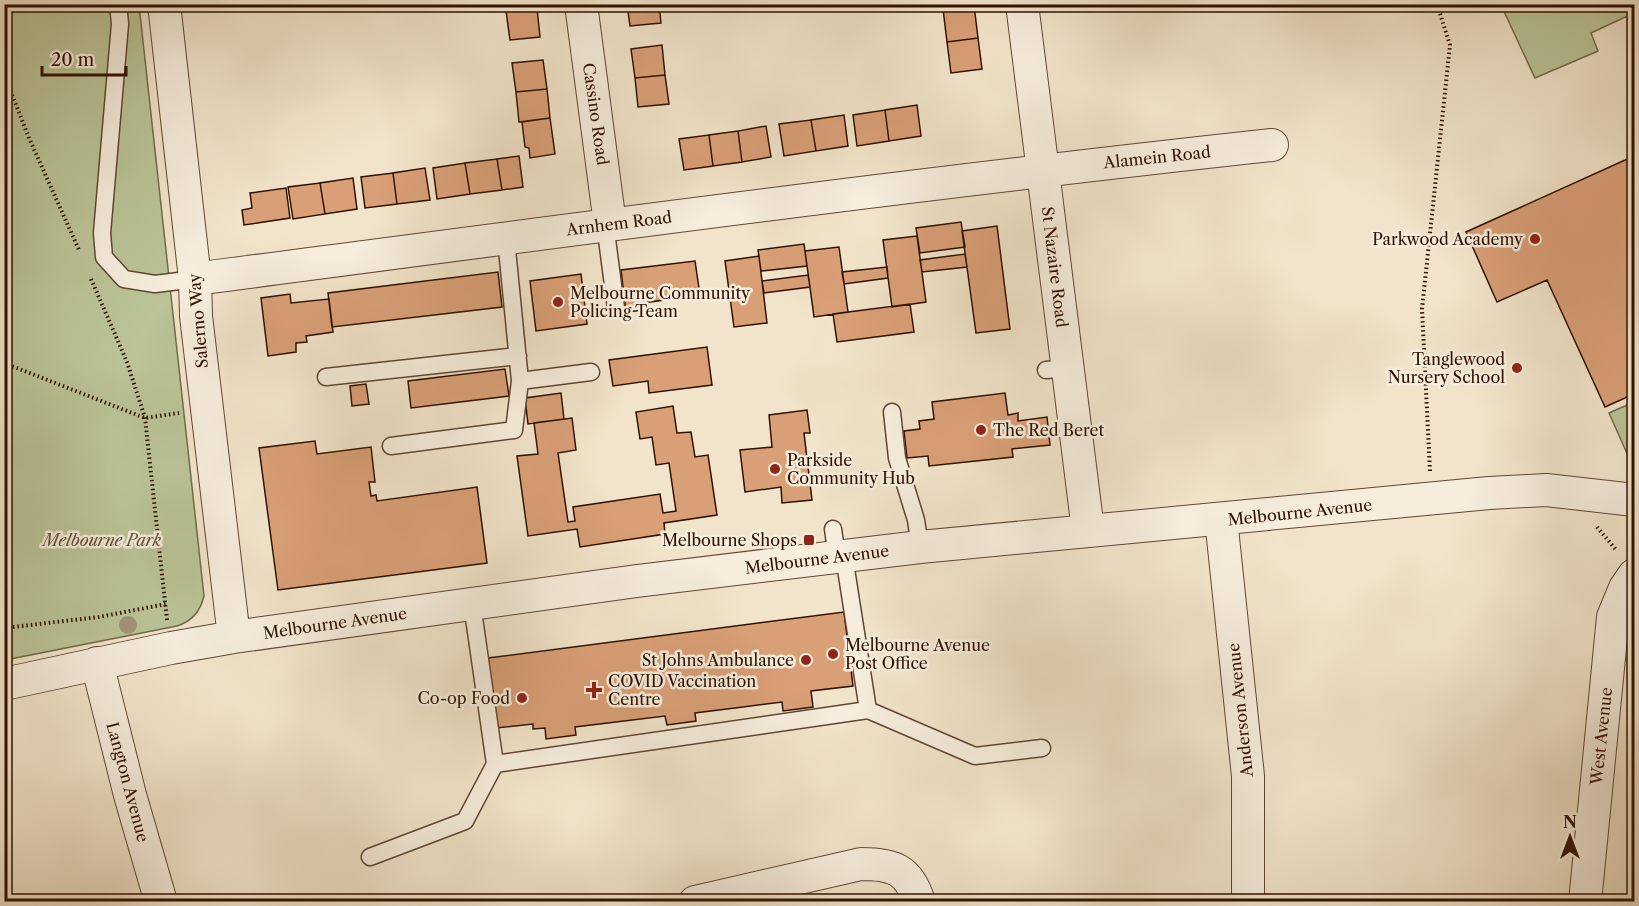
<svg xmlns="http://www.w3.org/2000/svg" width="1639" height="906" font-family="'Libre Caslon Text',serif">
	<style>
		.green { fill: #bac497; stroke: #746a4c; stroke-width: 1.5 }
		.building { fill: #d99f77; stroke: #2f1100; stroke-width: 1.5 }
		.lines { fill: none; stroke-linecap: round; stroke-linejoin: round }
		.service-casing { stroke: #604632; stroke-width: 19 }
		.minor-casing { stroke: #604632; stroke-width: 34 }
		.path { stroke: #2f1100; stroke-width: 4; stroke-dasharray: 1.5 3; stroke-linecap: butt }
		.service { stroke: #f6eddd; stroke-width: 16 }
		.minor { stroke: #f6eddd; stroke-width: 32 }
		.tree { fill: #a19378 }
		.poi-dot { fill: #8f2418; stroke: #f6eddd; stroke-width: 2 }
		.labels { text-anchor: middle; stroke-width: 5; stroke-linejoin: round; paint-order: stroke }
		.street-label { font-size: 16px; fill: #2f1100; stroke: #f6eddd }
		.poi-label { font-size: 16px; fill: #2f1100; stroke: #f6eddd; text-anchor: end }
		.park-label { font-size: 16px; font-style: italic; fill: #605035; stroke: #f6eddd }
	</style>
	<rect width="100%" height="100%" fill="#f1e4ca"/>
	<filter id="stains"><feTurbulence type="fractalNoise" baseFrequency=".00333" numOctaves="4"/><feColorMatrix values="0 0 0 0 .2 0 0 0 0 .09 0 0 0 0 .02 0 0 0 .5 -.17"/></filter>
	<radialGradient id="worn" r=".72"><stop offset=".6" stop-color="#630" stop-opacity="0"/><stop offset="1" stop-color="#630" stop-opacity=".3"/></radialGradient>
	<path class="green" d="M5,5H139L204,596C200,612 192,621 177,626L5,660Z
		M1501,5H1634V13L1591,33L1598,51L1535,78Z
		M1634,402V458H1629L1609,413Z"/>
	<path class="building" d="M506,4H537V8L506,11Z
		M627,4H659L661,23L630,26Z
		M974,5L978,38L947,42L943,9Z
		M537,8L540,37L510,40L506,11Z
		M978,38L982,69L951,73L947,42Z
		M662,45L665,75L635,78L631,49Z
		M543,60L547,89L516,92L512,63Z
		M665,75L669,104L638,107L635,78Z
		M547,89L550,118L519,122L516,92Z
		M917,105L921,136L889,141L885,110Z
		M885,110L889,141L857,146L853,115Z
		M844,115L848,146L816,151L811,120Z
		M550,118L555,154L530,158L529,148L525,147L522,122Z
		M811,120L816,151L784,156L779,124Z
		M766,126L771,157L742,162L738,131Z
		M738,131L742,162L713,166L709,135Z
		M709,135L713,166L684,170L679,139Z
		M519,156L523,187L502,190L497,159Z
		M1634,156V394L1605,407L1547,280L1497,302L1466,232Z
		M497,159L502,190L470,194L465,163Z
		M465,163L470,194L437,199L433,168Z
		M425,168L430,200L397,204L393,173Z
		M393,173L397,204L365,208L361,177Z
		M353,178L357,209L325,214L320,183Z
		M320,183L325,214L293,219L288,187Z
		M286,188L290,218L244,225L242,210L252,208L250,193Z
		M961,222L965,247L920,253L916,228Z
		M997,226L1010,329L976,333L962,231Z
		M917,236L926,302L892,307L883,240Z
		M804,244L807,266L761,271L758,250Z
		M839,247L848,312L814,317L805,251Z
		M965,254L967,267L922,272L920,260Z
		M759,256L767,323L734,327L725,261Z
		M695,261L700,295L643,303L644,310L626,312L621,270Z
		M887,267L888,278L844,284L842,272Z
		M498,272L502,307L332,327L328,293Z
		M581,274L587,324L536,331L530,281Z
		M808,275L810,287L764,293L762,281Z
		M290,294L291,303L329,299L333,332L306,336L307,342L296,343V352L268,356L261,298Z
		M910,304L914,332L837,342L833,314Z
		M707,347L712,385L649,393L648,381L613,386L609,360Z
		M505,369L509,396L411,408L408,381Z
		M366,384L369,404L352,406L350,386Z
		M561,393L564,419L528,424L525,398Z
		M1005,393L1008,415L1018,413V421L1047,417L1050,445L1012,449L1013,457L929,466L928,456L907,458L904,431L920,429L919,421L934,419L932,402Z
		M673,406L677,433L691,432L695,457L708,455L717,515L664,523L665,534L580,547L577,529L528,536L517,456L538,454L534,423L572,418L576,450L558,453L568,522L575,521L573,507L660,494L663,513L676,511L669,463L656,465L652,437L640,439L636,412Z
		M807,410L810,433H804L812,500L782,503L781,487L745,492L740,450L772,447L769,415Z
		M315,441L317,454L371,447L375,482H369L371,496L376,495L377,501L477,487L487,563L278,590L259,448Z
		M844,612L853,686L811,691L813,707L783,711L782,702L735,708L695,713L696,721L667,725L665,716L575,727L576,735L546,739L545,728L533,729V724L496,728L488,658Z"/>
	<g class="lines">
		<g class="service-casing">
			<path id="service" d="M118,4L120,24L102,233L104,257L124,279L155,284L195,279
				M605,224L616,308
				M1046,370L1068,368
				M326,377L518,356
				M520,381L591,372
				M892,412L897,458L916,520L920,547
				M391,446L514,430L520,381L506,239
				M833,529L837,557
				M472,604L495,764L868,710L844,556
				M868,710L975,756L1042,748
				M370,857L465,821L495,764"/>
		</g>
		<g class="minor-casing">
			<path id="minor" d="M164,4L195,279L196,316L234,637
				M581,4L610,224
				M1022,4L1088,530
				M195,279C554,232 912,184 1272,145
				M1221,519L1248,776V902
				M97,663L130,795L161,902
				M4,684L171,648L234,637L637,581L920,547L1489,493L1546,490L1634,500
				M695,902L861,864C893,864 909,869 919,902
				M1585,902L1613,617L1625,588L1634,575"/>
		</g>
		<path class="path" d="M4,74L29,138L79,250
			M91,279L127,362L145,418L167,620
			M4,363L145,418L179,413
			M1430,471L1422,309L1450,45L1437,4
			M1597,527L1617,551
			M4,628L99,617L166,604"/>
		<use href="#service" class="service"/>
		<use href="#minor" class="minor"/>
	</g>
	<circle class="tree" cx="128" cy="625" r="9"/>
	<g class="poi-dot">
		<circle cx="1535" cy="239" r="6"/>
		<circle cx="558" cy="302" r="6"/>
		<circle cx="1517" cy="368" r="6"/>
		<circle cx="981" cy="430" r="6"/>
		<circle cx="775" cy="469" r="6"/>
		<rect x="803" y="534" width="12" height="12" rx="3"/>
		<circle cx="833" cy="654" r="6"/>
		<circle cx="806" cy="660" r="6"/>
		<path d="M591 681h6v6h6v6h-6v6h-6v-6h-6v-6h6z"/>
		<circle cx="522" cy="698" r="6"/>
	</g>
	<g class="labels">
		<g class="street-label">
			<text transform="translate(596 114) rotate(82)" y="6">Cassino Road</text>
			<text transform="translate(1157 157) rotate(-6)" y="6">Alamein Road</text>
			<text transform="translate(619 223) rotate(-7)" y="6">Arnhem Road</text>
			<text transform="translate(1055 267) rotate(83)" y="6">St Nazaire Road</text>
			<text transform="translate(198 321) rotate(-95)" y="6">Salerno Way</text>
			<text transform="translate(1300 512) rotate(-6)" y="6">Melbourne Avenue</text>
			<text transform="translate(817 559) rotate(-7)" y="6">Melbourne Avenue</text>
			<text transform="translate(335 623) rotate(-8)" y="6">Melbourne Avenue</text>
			<text transform="translate(1240 710) rotate(-96)" y="6">Anderson Avenue</text>
			<text transform="translate(1601 736) rotate(-84)" y="6">West Avenue</text>
			<text transform="translate(128 782) rotate(75)" y="6">Langton Avenue</text>
		</g>
		<g class="poi-label">
			<text x="1523" y="245">Parkwood Academy</text>
			<text x="570" y="299" text-anchor="start">Melbourne Community<tspan x="570" dy="18">Policing Team</tspan></text>
			<text x="1505" y="365">Tanglewood<tspan x="1505" dy="18">Nursery School</tspan></text>
			<text x="993" y="436" text-anchor="start">The Red Beret</text>
			<text x="787" y="466" text-anchor="start">Parkside<tspan x="787" dy="18">Community Hub</tspan></text>
			<text x="797" y="546">Melbourne Shops</text>
			<text x="845" y="651" text-anchor="start">Melbourne Avenue<tspan x="845" dy="18">Post Office</tspan></text>
			<text x="794" y="666">St Johns Ambulance</text>
			<text x="608" y="687" text-anchor="start">COVID Vaccination<tspan x="608" dy="18">Centre</tspan></text>
			<text x="510" y="704">Co-op Food</text>
		</g>
		<g class="park-label">
			<text x="102" y="546">Melbourne Park</text>
		</g>
	</g>
	<rect width="1639" height="906" fill="none" stroke="#f1e4ca" stroke-width="24"/>
	<rect x="6" y="6" width="1627" height="894" fill="none" stroke="#2f1100" stroke-width="3"/>
	<rect x="12" y="12" width="1615" height="882" fill="none" stroke="#2f1100" stroke-width="1.5"/>
	<g transform="translate(1570 837)" stroke="#f6eddd" stroke-width="4.5" paint-order="stroke">
	<path d="M0-4.5L10 22L0 15L-10 22Z" fill="#2f1100"/>
	<text y="-9" font-size="16" font-weight="bold" text-anchor="middle" fill="#2f1100">N</text>
	</g>
	<path d="M42 66v9h84v-9" fill="none" stroke="#2f1100" stroke-width="3"/>
	<text x="51" y="66" font-size="18" fill="#2f1100" stroke="#f6eddd" stroke-width="4.5" paint-order="stroke">20 m</text>
	<rect width="100%" height="100%" filter="url(#stains)"/>
	<rect width="100%" height="100%" fill="url(#worn)"/>
</svg>
